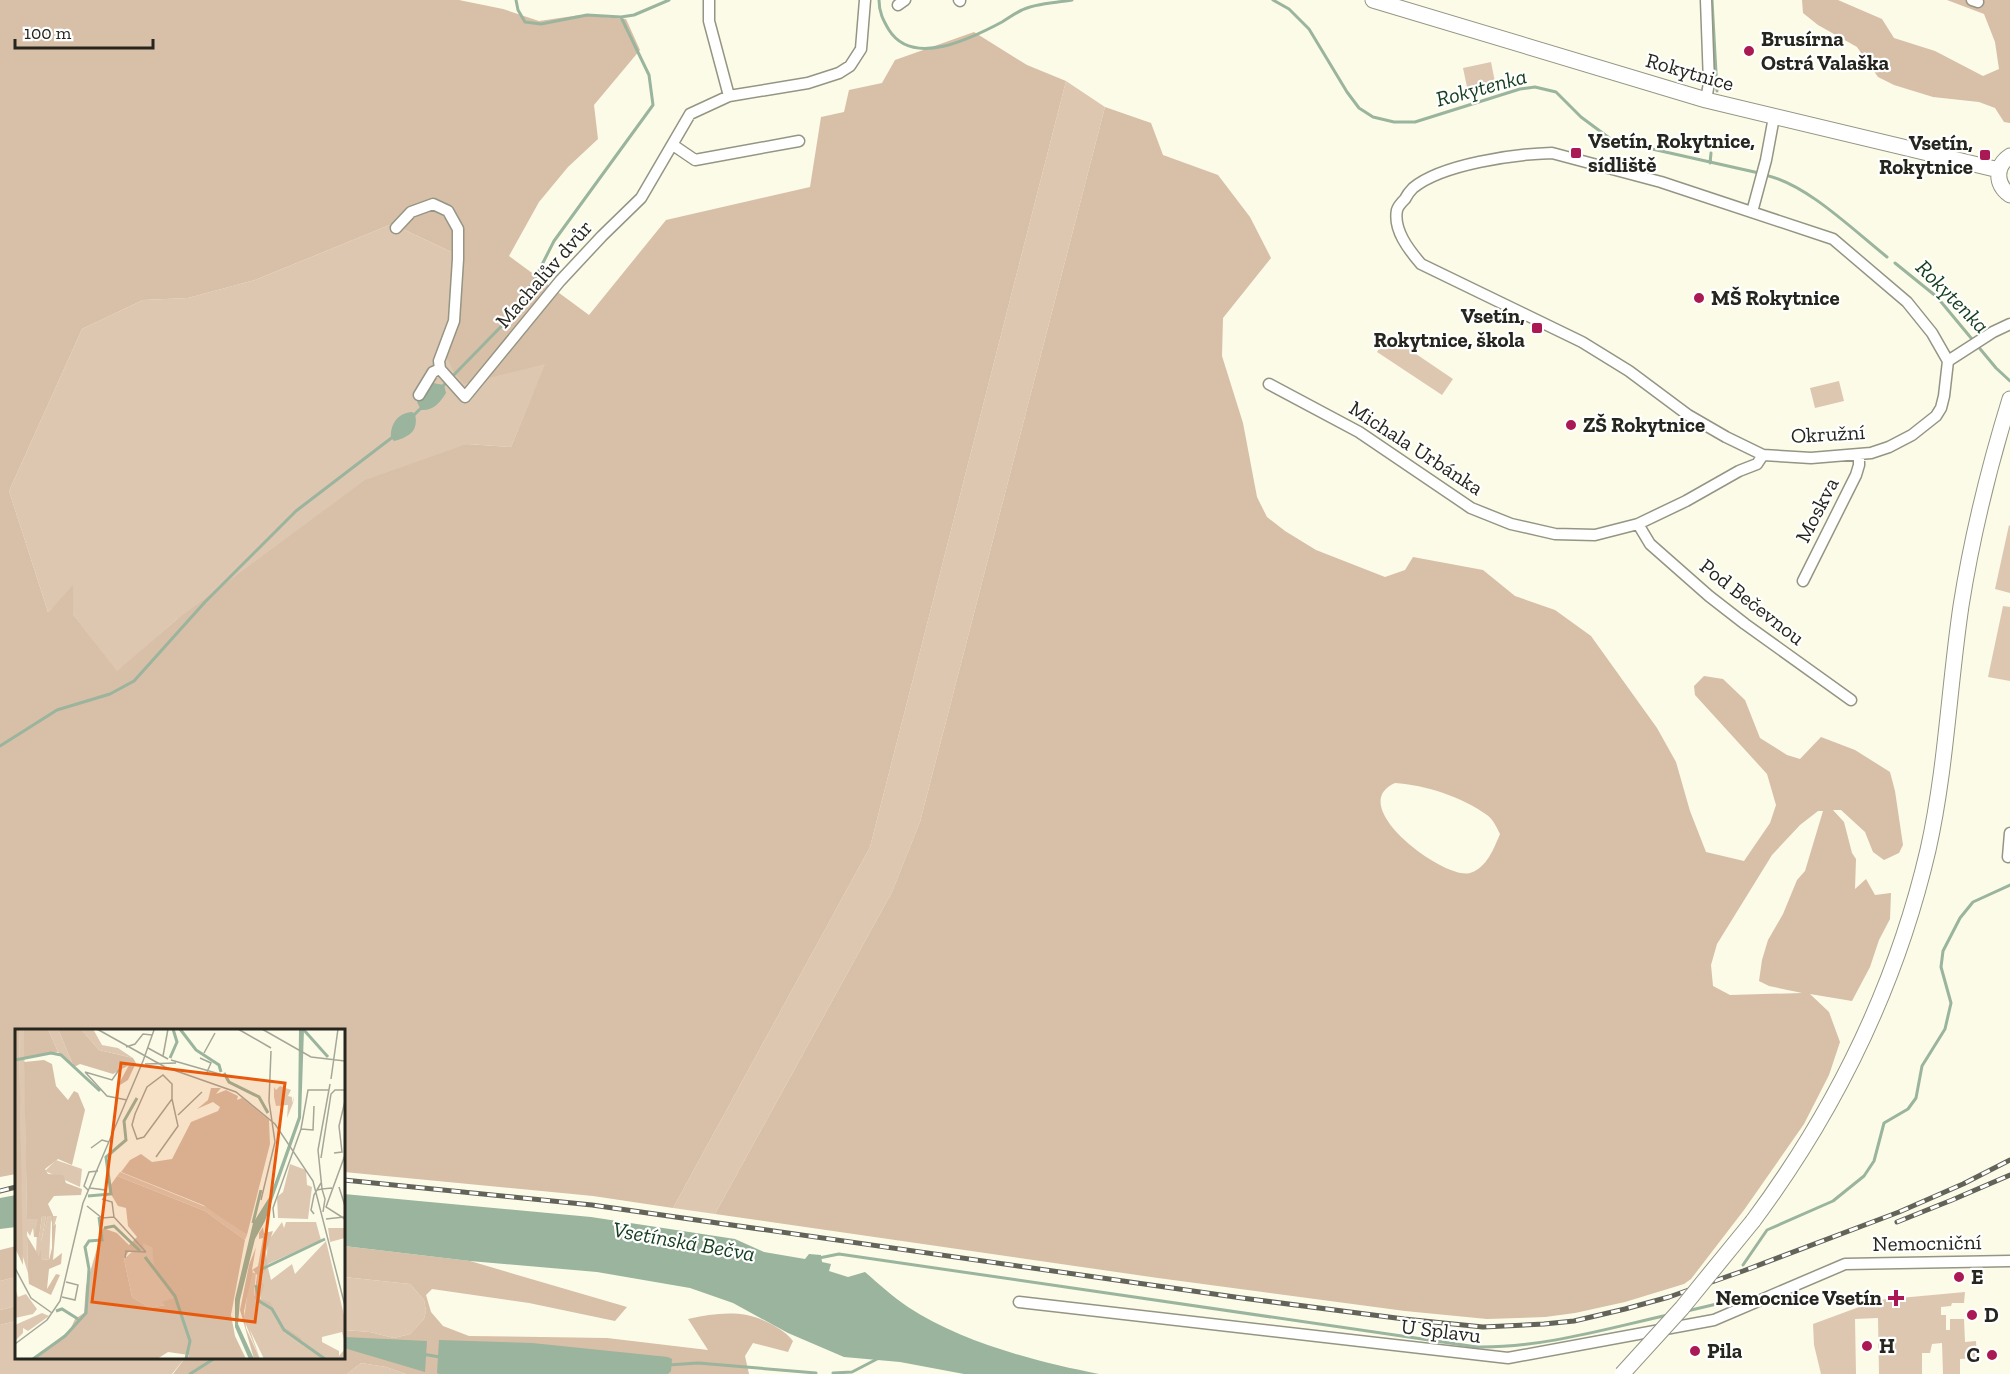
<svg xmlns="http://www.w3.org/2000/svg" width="2010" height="1374" font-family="'Zilla Slab',serif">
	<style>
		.green { fill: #dec7b1 }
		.forest { fill: #d8bfa7; fill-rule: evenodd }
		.water { fill: #9ab49d }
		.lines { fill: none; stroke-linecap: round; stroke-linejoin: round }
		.stream { stroke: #9ab49d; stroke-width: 3 }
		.minor-casing { stroke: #959584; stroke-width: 13 }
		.primary-casing { stroke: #959584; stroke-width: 17 }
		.minor { stroke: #fff; stroke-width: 10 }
		.primary { stroke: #fff; stroke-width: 15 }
		.rail-casing { stroke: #636359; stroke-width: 5 }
		.rail { stroke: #fff; stroke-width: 3; stroke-dasharray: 9; stroke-linecap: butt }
		.primary-bridge-casing { stroke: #959584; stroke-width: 17; stroke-linecap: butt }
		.primary-bridge { stroke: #fff; stroke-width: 15 }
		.poi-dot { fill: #aa1953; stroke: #fff; stroke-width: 2 }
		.labels { text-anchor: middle; stroke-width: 4.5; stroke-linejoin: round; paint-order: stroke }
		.poi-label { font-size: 21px; font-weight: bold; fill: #26261f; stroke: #fff; text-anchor: start }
		.street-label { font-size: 21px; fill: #26261f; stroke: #fff }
		.water-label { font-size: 22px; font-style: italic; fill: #133d1c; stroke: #fff }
		.inset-river { fill: none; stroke: #9ab49d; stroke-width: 3 }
		.inset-road { fill: none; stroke: #a6a698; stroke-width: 1.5 }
		.view { fill: #e8590c; fill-opacity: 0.15; stroke: #e8590c; stroke-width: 3 }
		.inset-edge { fill: none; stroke: #26261f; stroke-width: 3 }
	</style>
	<rect width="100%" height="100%" fill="#fbfbe8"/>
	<path class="green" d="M1491,62L1495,82L1467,87L1463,68Z
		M1066,81L1105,107L920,822L892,892L715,1214L673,1208L870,847Z
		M392,224L460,256L546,363L511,447L467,444L176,620L117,672L73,614V586L48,612L9,491L82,329L143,300L188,298L255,280Z
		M1388,335L1453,379L1442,395L1377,352Z
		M1839,381L1844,401L1815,408L1810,388Z
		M2009,525L2010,526V593L1995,589Z
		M2003,606L2010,607V681L1988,677Z
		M16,1277V1306L0,1310V1281Z
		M344,1277L410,1284L424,1300L426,1311L424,1319L410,1334L394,1338L370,1332L344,1330Z
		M1965,1292L1964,1303H1952L1951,1306L1941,1307V1315H1946V1330H1950V1319H1964L1965,1342L1976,1341L1977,1358L1960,1359V1374H1943L1942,1343L1932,1344L1930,1353H1922V1374H1879L1878,1318L1855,1319L1856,1374H1821L1814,1345L1813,1324L1878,1300Z
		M16,1321V1358H185L172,1374H0V1325Z
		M361,1363L386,1367L406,1374H347Z"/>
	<path class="forest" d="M0,0H459L503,9L539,21L580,15L626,19L640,50L594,105L598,139L568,167L539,202L509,256L589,315L666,220L810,187L821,117L844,112L849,90L882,83L895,60L974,32L1027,65L1066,81L870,847L673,1208L593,1196L344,1172V1030H16V1174L0,1177ZM392,224L460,256L446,356L454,372L464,384L545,364L511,447L467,444L365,480L176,620L117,671L73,614V585L48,612L9,491L82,329L143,300L188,298L255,280Z
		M1802,0H1838L1882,19L1894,38L1935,51L1983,76L1999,69L1995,42L1984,14L1947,0H2010V123L2004,122L1995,108L1979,102L1933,97L1894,85L1878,77L1857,47L1818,25L1803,13Z
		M1105,107L1151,123L1163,155L1218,175L1250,217L1271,258L1223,318L1222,356L1243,423L1257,497L1267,517L1285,531L1316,550L1385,577L1405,570L1413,557L1483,570L1515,596L1555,610L1591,636L1657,728L1676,762L1690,811L1706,852L1744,861L1770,823L1776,805L1767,774L1695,695L1694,686L1704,676L1723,679L1745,700L1760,738L1787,755L1800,759L1821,737L1855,750L1890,772L1895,791L1903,845L1899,853L1884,860L1873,852L1865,832L1841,810H1833L1844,822L1852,853L1856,859L1855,889L1866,879L1875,895L1891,893L1890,919L1879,940L1870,967L1852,1001L1810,994L1829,1012L1840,1042L1829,1075L1804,1124L1744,1210L1691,1279L1684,1284L1625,1302L1575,1313L1545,1317L1487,1319L1405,1311L1158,1278L715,1214L892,892L920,822ZM1395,783C1426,785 1462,797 1487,815C1493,819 1497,828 1500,834C1494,848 1487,868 1470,873C1446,881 1343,806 1395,783ZM1818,811H1823L1805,871L1797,880L1783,914L1768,940L1762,960L1759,981L1769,986L1802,993L1730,995L1713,986L1711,965L1717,944L1772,855L1800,825Z
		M16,1246V1277L0,1281V1250Z
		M344,1246L470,1261L627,1307L615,1321L529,1303L432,1289L426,1295L431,1312L443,1326L469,1336L607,1338L708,1350L688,1319C717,1313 744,1309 771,1324C780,1329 787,1333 793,1341L788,1352L753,1343L745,1356L749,1374H406L386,1367L361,1363L347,1374H173L185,1358H344V1330L370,1332L394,1338L410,1334L424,1319L426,1311L424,1300L410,1284L344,1277Z
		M16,1306V1321L0,1325V1310Z"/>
	<path class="water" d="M433,383L444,385L446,393C440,402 434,411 421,410L417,402L425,387Z
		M412,412L415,414C419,431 409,437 394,441L391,438C390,424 398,413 412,412Z
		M344,1194L591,1217L735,1239L764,1252L805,1259L809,1254L821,1255L822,1262L831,1264L829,1271L848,1277L865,1272C879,1284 893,1297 908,1307C961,1342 1037,1362 1099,1374H964L900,1362L844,1357L788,1333L733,1303L690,1288L597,1272L470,1261L344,1246Z
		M16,1195V1227L0,1229V1198Z
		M344,1337L427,1341L425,1372L344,1348Z
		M439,1340L532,1343L668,1357L672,1359L671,1371L668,1374H439L437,1373Z"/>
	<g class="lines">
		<path class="stream" d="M516,0L518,10L525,22L541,24L587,15L621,17L634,15L669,0
			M879,0C879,12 883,20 889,30C913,68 972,38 1002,22C1009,18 1015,13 1022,10C1036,3 1056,3 1072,0
			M1273,0L1289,9L1309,29L1347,92L1359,108L1373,117L1394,122H1415L1520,89L1535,87L1556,92L1581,117L1612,140L1759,173
			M1712,0L1717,91
			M1710,163L1711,153
			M1765,175C1807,184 1853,230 1887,257
			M1895,263L1937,297L1996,368L2010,381
			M443,386L521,306L554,241L653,105L649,75L621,17
			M413,416L423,406
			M0,746L57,710L110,694L134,681L205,602L296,511L394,436
			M819,1258L839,1254L1477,1347C1542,1348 1605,1329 1668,1315
			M1743,1265L1767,1230L1833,1201L1864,1176L1874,1161L1884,1123L1908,1109L1916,1098L1922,1066L1945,1029L1951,1003L1941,967L1943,951L1960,918L1973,902L2010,885
			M1687,1311L1721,1303
			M422,1354L440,1357
			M668,1365L698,1363L816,1373
			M833,1373L852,1372L879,1358
			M190,1374L215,1358"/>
		<g class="minor-casing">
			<path id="minor" d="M959,0L960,1
				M1972,0L1978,2
				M898,5L905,0
				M729,96L808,83L839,73L850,66L861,49L865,0
				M1706,100L1709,83L1706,0
				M673,145L695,160L799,141
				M1552,153L1661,182L1833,239L1907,302L1932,333L1948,361L1944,396L1941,408L1936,416L1912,435L1889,447L1871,453L1811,458L1763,455L1726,437L1688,415L1629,371L1582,342L1421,264C1409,250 1393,230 1397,210C1398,206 1402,202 1405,199C1407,195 1410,191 1413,188C1442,164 1515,154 1552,153Z
				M1752,212L1766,160L1774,117
				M396,228L411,212L433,204L448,211L458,229V259L454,321L439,361L440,369L465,397L560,281L602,236L641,198L690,114L729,96L709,21V0
				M1948,361L1993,332L2010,324
				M1269,384L1359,432L1471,508L1511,524L1555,534L1595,535L1638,524L1686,501L1739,471L1757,464L1763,455
				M419,395L433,372L440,369
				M1638,524L1650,544L1709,596L1745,624L1851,700
				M1803,581L1856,475L1859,465V455
				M2008,857L2010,833
				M1019,1302L1508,1358L1714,1320L1845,1264L2010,1261"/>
		</g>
		<g class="primary-casing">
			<path id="primary" d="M1373,0L1706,100L1999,170
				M2010,156C1995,166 1995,184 2010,195
				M1753,1221C1837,1108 1896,987 1928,850C1946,770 1949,687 1961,606C1972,536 1989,467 2010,399"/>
		</g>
		<use href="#minor" class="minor"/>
		<use href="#primary" class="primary"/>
		<g class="rail-casing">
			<path id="rail" d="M344,1180L592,1205L1242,1298L1404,1319L1483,1327L1544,1324L1574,1321L1625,1309L1669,1297L1743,1271L1899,1212L1963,1184L2010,1160
				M0,1191L16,1187
				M1897,1222L1952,1200L2010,1175"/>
		</g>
		<use href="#rail" class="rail"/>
		<g class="primary-bridge-casing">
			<path id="primary-bridge" d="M1622,1374L1682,1308L1753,1221"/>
		</g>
		<use href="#primary-bridge" class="primary-bridge"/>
	</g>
	<g class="poi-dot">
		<circle cx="1749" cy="51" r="6"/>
		<rect x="1570" y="147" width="12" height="12" rx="3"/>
		<rect x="1979" y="149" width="12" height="12" rx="3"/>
		<circle cx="1699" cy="298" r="6"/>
		<rect x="1531" y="322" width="12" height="12" rx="3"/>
		<circle cx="1571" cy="425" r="6"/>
		<circle cx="1959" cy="1277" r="6"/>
		<path d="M1893 1289h6v6h6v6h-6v6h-6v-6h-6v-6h6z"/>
		<circle cx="1972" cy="1315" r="6"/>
		<circle cx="1867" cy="1346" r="6"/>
		<circle cx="1695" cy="1351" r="6"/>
		<circle cx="1992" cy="1355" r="6"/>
	</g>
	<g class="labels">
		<g class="poi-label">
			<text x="1761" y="46">Brusírna<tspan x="1761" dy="24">Ostrá Valaška</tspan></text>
			<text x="1588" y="148">Vsetín, Rokytnice,<tspan x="1588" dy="24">sídliště</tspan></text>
			<text x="1973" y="150" text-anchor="end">Vsetín,<tspan x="1973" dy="24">Rokytnice</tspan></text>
			<text x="1711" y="305">MŠ Rokytnice</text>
			<text x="1525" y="323" text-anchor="end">Vsetín,<tspan x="1525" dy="24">Rokytnice, škola</tspan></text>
			<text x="1583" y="432">ZŠ Rokytnice</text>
			<text x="1971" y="1284">E</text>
			<text x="1882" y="1305" text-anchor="end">Nemocnice Vsetín</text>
			<text x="1984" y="1322">D</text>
			<text x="1879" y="1353">H</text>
			<text x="1707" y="1358">Pila</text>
			<text x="1980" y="1362" text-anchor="end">C</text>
		</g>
		<g class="street-label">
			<text transform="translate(1690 72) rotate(16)" y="7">Rokytnice</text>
			<text transform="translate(544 274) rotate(-49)" y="7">Machalův dvůr</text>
			<text transform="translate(1828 434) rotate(-3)" y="7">Okružní</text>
			<text transform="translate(1416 448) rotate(33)" y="7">Michala Urbánka</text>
			<text transform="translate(1817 510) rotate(-63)" y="7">Moskva</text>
			<text transform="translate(1752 602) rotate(38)" y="7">Pod Bečevnou</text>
			<text transform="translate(1927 1243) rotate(-1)" y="7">Nemocniční</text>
			<text transform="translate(1441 1331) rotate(7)" y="7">U Splavu</text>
		</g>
		<g class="water-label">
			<text transform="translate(1481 87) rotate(-15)" y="8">Rokytenka</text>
			<text transform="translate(1953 296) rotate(45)" y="8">Rokytenka</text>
			<text transform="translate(684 1241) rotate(10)" y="8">Vsetínská Bečva</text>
		</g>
	</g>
	<g transform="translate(15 1029)">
		<rect width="330" height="330" fill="#fbfbe8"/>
		<path d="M4,0H9L12,189L25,187L24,208L27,187H31L26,214L33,187H42L39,198L36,191L34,231L26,230L21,223L22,202L19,208L18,199L15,207L12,202L13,244L7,225ZM33,0H43L59,38L43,23ZM66,0H78L87,16L103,19L118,29L84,21ZM265,57L276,61L273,67L277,68V74L279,67L278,74L272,89L273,76L261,77L259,68V58L261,61ZM41,131L67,140L65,158L30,142ZM275,135L291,141L292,156L297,158L293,190L263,189L262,168L268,163ZM105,143L196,180L232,206L230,211L190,182L102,147ZM267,193L269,199L271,193H301L306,211L251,236L253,212ZM313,199H330V209L315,213ZM311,212L329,286L330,314L327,303L307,308V313L324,322V327L330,320V330H312L300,323L307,330H249L235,301L245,330L229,291L235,243L241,244L239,267L258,281L270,304L289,318L284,309L268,297L252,272H246L244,249L253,239L256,251L277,235L280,245ZM128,213L137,219L158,269L150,276L135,279L117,268L109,230ZM0,259L3,268L11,265L22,280L18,285L0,289ZM27,284L34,287L13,302L8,299V304L0,312V296Z" fill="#dec7b1"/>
		<path d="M0,0H4L8,236L0,219ZM9,0H33L43,23L9,30ZM43,0H66L84,21L118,29L121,34L113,51L102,58L114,36L98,45L65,35L59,38ZM29,31L37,35L41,57L53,71L59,62L63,64L70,81L57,136L43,130L30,140L33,145L48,146L51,154L67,160L66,166L39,167L33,175L38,186V197L41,195L38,231L47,224L46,235L34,240L32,260L41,245L45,246L36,266L14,255L13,244L12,207L24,227L26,220V230L34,231L37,219V187H33L26,215L31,187H27L24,208H19L23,190H12L9,33ZM196,59H206L201,65L211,61L223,67L222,71L227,69L254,91L255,115L232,206L188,176L106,143L115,131L126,125L137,133L157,130L176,93L203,82L205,78L198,73L182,80L193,71ZM102,147L190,182L230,211L216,286L220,307L231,330H172L174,326L153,323L142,330H19L55,301L60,290L69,284L71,257L88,199L102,204L114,216L122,208L113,197L111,179L103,177L97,167L95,157ZM128,214L137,219L139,237L158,269L147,273L150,276L135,279L117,268L109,230L114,222L129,223ZM248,198L249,204L258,202L251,223L253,239L244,250L249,256L245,270L255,273L268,297L286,309L289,318L270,304L256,280L239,269L242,246L238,241L229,282L231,299L245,330H239L225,281L234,236L241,218L237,241L243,237L248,209L244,210V204Z" fill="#d8bfa7" fill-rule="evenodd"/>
		<path d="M284,0H289L286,89L250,192L240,210L225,271L223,295L239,330H234L220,298V270L238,194L255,167L283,88Z" fill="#9ab49d"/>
		<path class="inset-river" d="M165,0L181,21L204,36L206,43M288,0L313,28M155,29L162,13L158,0M0,31L36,24L46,26L85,62M209,44L214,53L244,68L253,84M73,167L96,165L91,128L111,111L109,92L122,69M238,194L246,161M89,199L99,197L125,222M130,228L160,267L175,312L171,330M247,240L310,210M241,256L244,272L257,280L269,301L310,330M41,282L47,280L63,290M18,330L50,307L71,284L74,240L70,218L74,212L87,211L84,188"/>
		<path class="inset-road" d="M82,0L150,38L221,63L260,95L298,152L330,277M223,0L256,19M247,0L296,28L330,32M111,18L120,15L128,5L137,6M133,19L153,30M189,24L200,4M148,27L153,0M185,29L196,34L192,43M156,31L208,46M128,32L139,1M130,35L161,34M70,43L92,67L112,71M70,43L97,51L106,38M148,46L157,55V70L129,108L122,110L117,96L120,85L132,58ZM316,50L323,0M315,55L303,121L307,160L317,159M163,86L187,63M286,100L298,101L299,77M76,119L87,111L94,113M319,124L327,123L324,97L330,72M330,126L311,178L330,190M141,128L163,97L157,70M306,129L316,65L320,61H330M324,158L330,177M75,159L90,161V166M73,161L69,157L74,143L83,142M302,161L307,160L310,170L308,183M87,170L97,173L99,188M246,171L260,113L254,72L256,22M72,177L87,189L99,188L131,223M299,185L296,181L299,166L306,154M259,189L258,179L286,100L293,61H314M311,190L329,188M110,229L111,222L131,223M0,239L16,269L37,284M47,268L60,271L63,256L51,253M0,315L32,291L45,272L68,174L128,32"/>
		<path class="view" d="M106,34L270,54L240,293L77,273Z"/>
		<rect width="330" height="330" class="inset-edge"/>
	</g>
	<path d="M15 39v9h138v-9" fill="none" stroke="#26261f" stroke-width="3"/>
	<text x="24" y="39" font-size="18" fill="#26261f" stroke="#ffffff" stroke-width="4.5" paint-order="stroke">100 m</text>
</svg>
